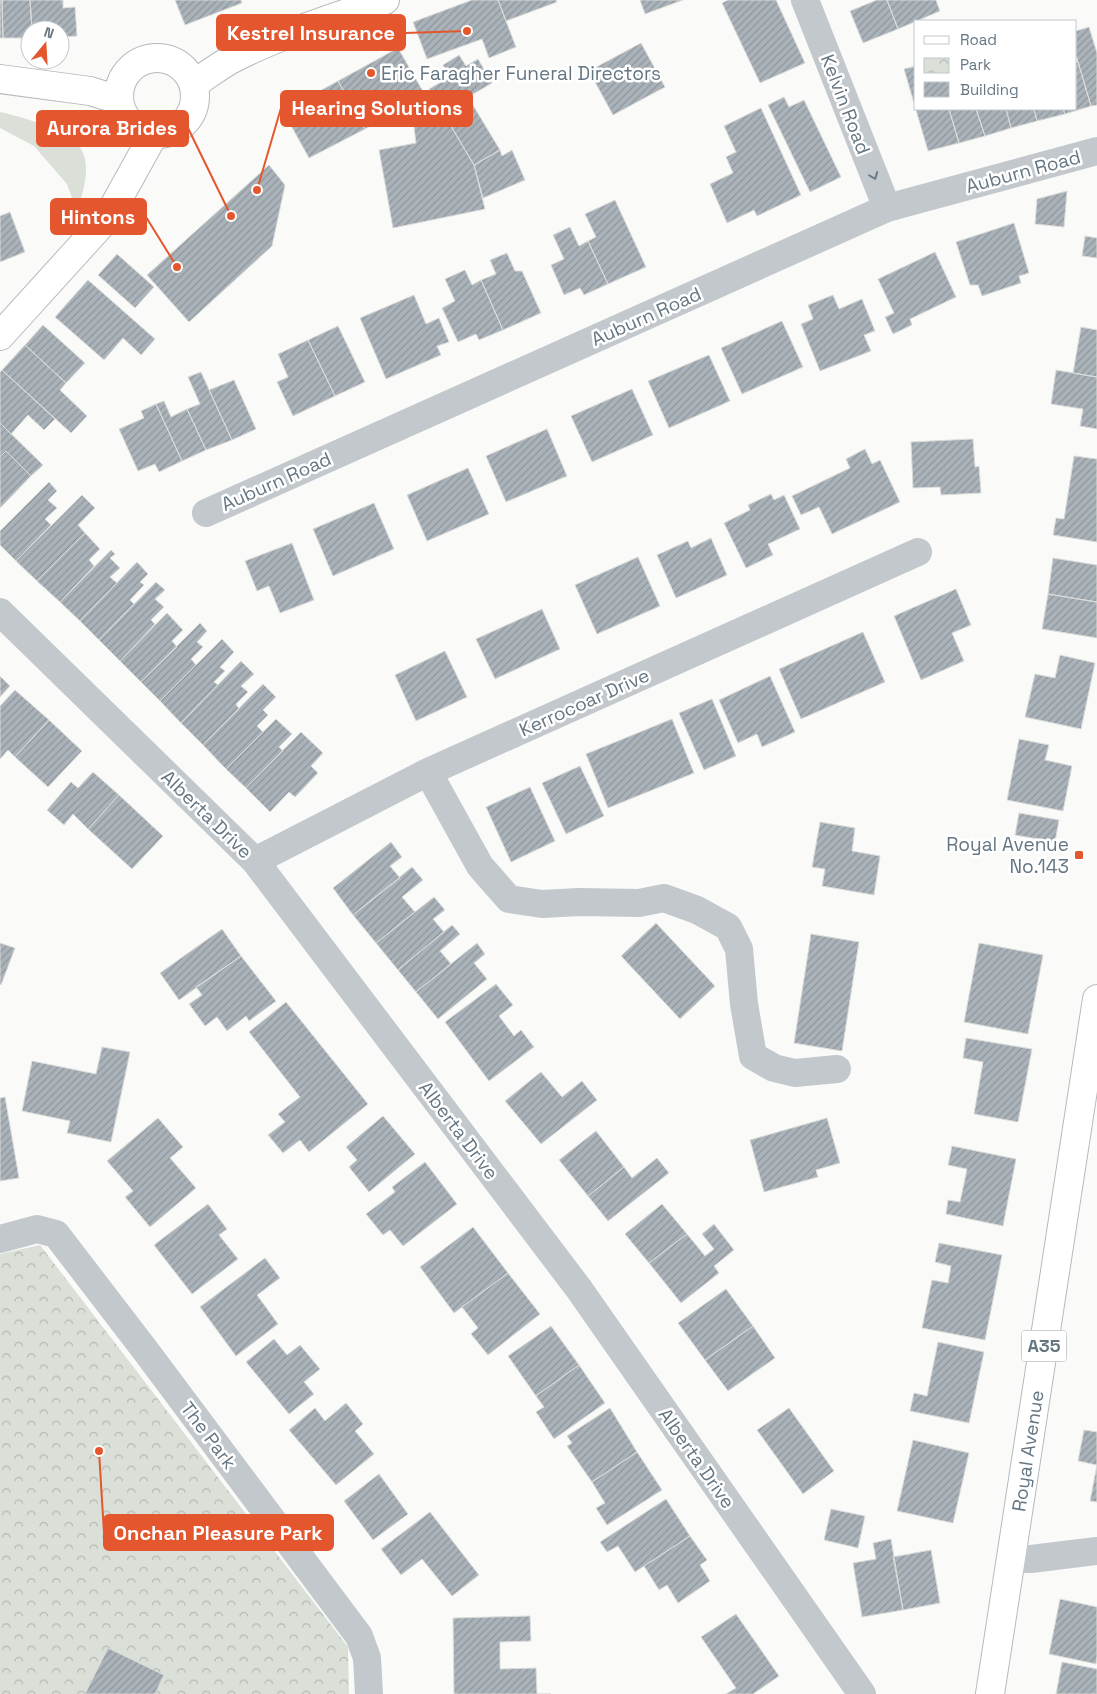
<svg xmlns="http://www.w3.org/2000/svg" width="1097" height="1694" font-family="'Space Grotesk',sans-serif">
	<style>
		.park { fill: url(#park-crowns) }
		.garden { fill: #dadfd7 }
		.building { fill: url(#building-hatch); stroke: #dcdcda }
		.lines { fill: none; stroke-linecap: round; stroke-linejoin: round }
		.primary-casing { stroke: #b5babe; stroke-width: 30 }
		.highway-casing { stroke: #b4b9bd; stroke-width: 30 }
		.street { stroke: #c3c8cc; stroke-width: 28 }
		.primary { stroke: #fff; stroke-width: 28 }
		.highway { stroke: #fff; stroke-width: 28 }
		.oneway { stroke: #6a7a87 }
		.poi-dot { fill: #e4572e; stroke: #fff; stroke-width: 2 }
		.labels { text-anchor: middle; stroke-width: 5; stroke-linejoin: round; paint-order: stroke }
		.shield { fill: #fff; stroke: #939fa8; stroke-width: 1 }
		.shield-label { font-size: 18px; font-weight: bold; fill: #657683 }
		.poi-label { font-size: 19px; fill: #657683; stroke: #fff; text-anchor: start }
		.street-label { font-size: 19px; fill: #657683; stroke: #fff }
		.leader { fill: none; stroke: #e4572e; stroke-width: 2 }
		.callout-dot { fill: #e4572e; stroke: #fff; stroke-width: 2 }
		.callout { fill: #e4572e; stroke: #e4572e; stroke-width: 2 }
		.callout-label { font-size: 20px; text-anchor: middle; font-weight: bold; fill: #fff }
	</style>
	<defs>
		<pattern id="park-crowns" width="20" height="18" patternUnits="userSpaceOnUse" patternTransform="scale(1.25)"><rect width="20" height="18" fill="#dadfd7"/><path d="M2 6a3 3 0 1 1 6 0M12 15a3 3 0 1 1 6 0" fill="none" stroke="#b4b9b4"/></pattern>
		<pattern id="building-hatch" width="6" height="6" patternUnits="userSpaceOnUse" patternTransform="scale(1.25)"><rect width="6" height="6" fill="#aab3b9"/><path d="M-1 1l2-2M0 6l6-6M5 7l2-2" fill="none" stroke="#8e969c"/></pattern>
	</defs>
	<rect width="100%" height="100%" fill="#fafaf8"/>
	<path class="park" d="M40,1245L348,1647L349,1694H0V1254Z"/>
	<path class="garden" d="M0,112C15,115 59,128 69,136C73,139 80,146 82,151C91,167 83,194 77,211L67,184L34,146L0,128Z"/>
	<path class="building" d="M0,0H2L3,38H0Z
		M2,0H30L32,30H30V38H3Z
		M30,0H63V8L75,7L77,36L60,37V30H32Z
		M175,0H241L242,3L185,25Z
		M472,0H498L516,47L489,58L482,39L427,59L413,22Z
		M498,0H556L557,2L506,21Z
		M640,0H683L645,14Z
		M728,0H776L805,63L760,83L722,3Z
		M877,0H887L898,29L863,43L850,11Z
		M887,0H936L940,11L898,29Z
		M1089,27L1097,53V105L1091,106L1076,55V31Z
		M641,43L665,87L613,115L589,71Z
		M398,48L425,95L365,129L338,81Z
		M459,55L466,66L478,59L492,83L468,97L500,150L474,165L429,89L450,77L443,65Z
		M1076,62H1078L1091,106L1065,114L1063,109H1076Z
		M916,66V109H949L959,143L928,151L904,69Z
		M338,81L365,129L309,158L283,111Z
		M784,97L789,107L804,100L841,177L810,192L768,105Z
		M439,106L474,165L485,209L393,228L379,150L416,143L413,119Z
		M761,108L801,195L757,216L754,210L727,223L710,184L733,173L726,157L736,152L724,126Z
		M949,109H976L985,136L959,143Z
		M976,109H1006L1011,128L985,136Z
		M1006,109H1034L1037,121L1011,128Z
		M1034,109H1063L1065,114L1037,121Z
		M500,150L502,156L512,150L525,180L483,198L474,165Z
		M269,165L285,185L272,246L189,322L147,275Z
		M1067,191L1064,227L1035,224L1037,199Z
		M615,200L646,267L608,284L588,241L596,237L585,214Z
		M10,212L25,252L0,262V216Z
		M1014,223L1029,273L1019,276L1021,283L982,296L978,285H970L956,242Z
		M570,227L579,246L588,241L608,284L584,295L580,288L564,295L551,265L564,259L553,235Z
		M1085,236L1097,238V258L1082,256Z
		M935,252L956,297L910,319L912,325L893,334L885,317L894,313L878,279Z
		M507,253L515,271H522L541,313L503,330L481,280L496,274L490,260Z
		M117,254L154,287L135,308L98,275Z
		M465,270L472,285L481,280L503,330L479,340L476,334L458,342L442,308L455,301L445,279Z
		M88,280L155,339L141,355L123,338L104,360L55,317Z
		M414,295L426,324L439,318L449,342L437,346L441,355L386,379L360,318Z
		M833,295L839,309L862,299L875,331L864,335L871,351L820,371L801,324L813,319L808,305Z
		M782,321L803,367L742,394L721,348Z
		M43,325L85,363L66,383L25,345Z
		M338,326L365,382L335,396L308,340Z
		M1081,327L1097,330V377L1073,373Z
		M308,340L335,396L293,416L277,382L288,377L278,354Z
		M25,345L66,383L60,390L87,416L71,433L2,370Z
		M709,355L730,401L669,428L648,381Z
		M2,370L55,419L44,430L28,415L11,434L0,423V372Z
		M1056,370L1097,377V429L1080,426L1083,409L1051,404Z
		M201,372L232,440L206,450L187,409L200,404L188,377Z
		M234,380L256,429L232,440L209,390Z
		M632,389L653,435L592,462L571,416Z
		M164,401L171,417L187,409L206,450L182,461L156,404Z
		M156,404L182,461L159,472L155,464L138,471L119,429L144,418L141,411Z
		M0,423L43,465L31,476L6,451L0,457Z
		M547,429L567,476L506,502L486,456Z
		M973,439L975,467L979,466L981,493L941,495L940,487L913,488L911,442Z
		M865,449L872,464L880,460L900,502L832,534L819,507L801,515L792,496L850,468L846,459Z
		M6,451L31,476L0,508V457Z
		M1074,456L1097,459V542L1053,535L1056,518L1064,519Z
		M468,468L489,514L427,541L407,495Z
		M49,482L57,491L48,500L57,508L45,519L51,525L16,561L0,545V531Z
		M771,494L774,500L784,495L800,529L768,544L773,555L746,568L724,523L750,510L748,505Z
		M82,495L95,508L78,525L85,533L37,581L16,561Z
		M374,503L394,549L333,576L313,529Z
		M85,533L100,549L89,560L94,566L60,602L37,581Z
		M711,538L727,575L676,598L657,555L688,541L691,548Z
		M292,543L314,600L280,613L269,586L257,591L245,561Z
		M111,550L115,554L110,558L120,568L110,577L117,583L80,621L60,602Z
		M638,557L660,606L597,634L575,585Z
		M1053,558L1097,565V602L1048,594Z
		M137,562L148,574L140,582L144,585L130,600L134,604L99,640L80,621Z
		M156,582L165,590L155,599L164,607L151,620L155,624L120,661L99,640Z
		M956,589L971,625L952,633L964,661L921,680L894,616Z
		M1048,594L1097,602V638L1042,629Z
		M542,609L560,649L495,679L476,639Z
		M167,613L183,630L172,641L177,647L141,682L120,661Z
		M200,623L207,631L197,642L203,647L191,659L196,665L160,701L141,682Z
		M863,632L885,682L801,719L779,669Z
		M222,639L234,652L220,667L225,671L214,682L218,685L181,723L160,701Z
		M445,651L467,697L416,721L395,675Z
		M1060,655L1095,663L1081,729L1025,717L1035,674L1055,678Z
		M241,661L254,674L241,686L248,692L236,704L239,709L203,745L181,723Z
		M0,676L10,686L0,697Z
		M770,676L795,732L762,747L757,734L738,743L719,700Z
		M263,684L276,697L263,710L268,715L257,726L263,732L226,769L203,745Z
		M15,690L49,720L15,757L8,750L0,759V706Z
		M712,699L736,756L704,770L679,713Z
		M276,719L292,734L279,747L283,751L246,788L226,769Z
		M672,719L694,773L608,808L586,754Z
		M49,720L82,751L48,787L15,757Z
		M301,732L323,753L311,766L318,773L295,797L289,792L270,812L246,788Z
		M1019,739L1049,745L1045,760L1072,766L1063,811L1007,800Z
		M580,766L604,816L566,834L542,783Z
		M93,772L119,795L88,829L73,814L64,825L47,810L71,782L78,788Z
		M530,787L555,841L511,862L486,807Z
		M119,795L163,836L132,869L88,829Z
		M1019,813L1059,820L1055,842L1015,835Z
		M820,822L855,828L852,851L880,856L874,895L822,886L825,869L812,867Z
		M391,842L402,857L390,866L400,878L353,915L333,888Z
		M412,867L423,880L402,897L415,912L376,943L353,915Z
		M434,897L445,910L433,919L444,932L398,970L376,943Z
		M656,923L715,986L680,1019L621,956Z
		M452,925L460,934L440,951L451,964L416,992L398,970Z
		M222,929L241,956L179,1000L160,973Z
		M811,934L859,942L842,1051L794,1043Z
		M0,943L15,948L1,985L0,984Z
		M477,943L485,954L474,963L487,979L438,1019L416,992Z
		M979,943L1043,955L1028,1034L964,1022Z
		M241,956L276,1001L249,1021L246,1016L227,1031L217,1017L205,1026L189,1004L202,995L196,987Z
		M496,984L513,1005L499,1016L514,1036L521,1030L534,1047L489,1081L445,1022Z
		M286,1002L368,1104L309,1152L300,1140L283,1153L268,1135L285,1122L278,1114L300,1097L249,1032Z
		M966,1038L1032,1049L1018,1122L974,1114L983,1062L963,1058Z
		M102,1047L130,1052L111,1142L67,1133L70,1121L22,1111L32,1061L96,1074Z
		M541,1072L562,1097L582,1081L597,1100L541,1144L505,1101Z
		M5,1097L19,1178L0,1181V1098Z
		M383,1116L415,1154L369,1192L349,1167L357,1160L346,1147Z
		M158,1118L183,1147L170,1158L196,1188L150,1227L125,1197L133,1191L107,1161Z
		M827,1118L840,1163L816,1170L818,1177L764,1192L750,1140Z
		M596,1131L624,1167L588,1196L559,1160Z
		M952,1146L1016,1159L1003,1226L946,1214L948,1200L960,1202L967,1169L948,1165Z
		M657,1158L669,1173L608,1221L588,1196L624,1167L632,1178Z
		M425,1162L457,1204L403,1246L390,1230L383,1235L366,1214L395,1192L392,1187Z
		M208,1204L227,1229L219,1235L238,1259L192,1294L154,1245Z
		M662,1204L687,1234L649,1263L625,1234Z
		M714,1224L734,1250L714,1266L719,1273L681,1303L649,1263L687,1234L705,1256L714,1249L702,1234Z
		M473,1227L508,1273L454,1313L420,1267Z
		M939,1243L1002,1255L985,1340L922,1328L932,1280L948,1283L951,1266L935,1262Z
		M265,1258L280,1278L257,1295L278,1324L236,1356L200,1307Z
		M508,1273L540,1314L488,1355L471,1334L478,1328L462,1307Z
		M726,1289L753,1326L705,1360L678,1323Z
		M551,1326L579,1365L536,1396L508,1356Z
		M753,1326L775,1358L728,1391L705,1360Z
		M274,1339L287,1355L300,1345L320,1369L304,1382L314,1394L289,1414L246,1362Z
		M938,1342L984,1352L969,1423L910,1411L914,1393L927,1396Z
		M579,1365L605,1403L554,1439L536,1412L544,1407L536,1396Z
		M346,1403L363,1424L355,1431L374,1454L336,1485L289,1430L315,1408L325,1421Z
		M610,1408L637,1452L592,1482L567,1446L572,1443L567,1436Z
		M789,1408L834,1471L803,1494L757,1430Z
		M1084,1430L1097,1432V1502L1090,1501L1097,1465L1078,1461Z
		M913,1440L969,1453L953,1523L897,1511Z
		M637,1452L662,1490L607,1525L596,1508L605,1503L592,1482Z
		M379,1474L408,1514L373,1540L344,1501Z
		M666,1499L690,1536L635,1572L618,1546L607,1552L600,1542Z
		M831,1509L865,1516L858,1548L824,1540Z
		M430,1512L479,1575L452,1596L422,1559L401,1575L381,1549Z
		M690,1536L707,1560L700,1565L710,1581L678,1603L667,1585L659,1590L644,1566Z
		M891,1539L903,1610L862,1617L853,1563L876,1559L873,1543Z
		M931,1550L940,1603L903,1610L893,1557Z
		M1060,1599L1097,1607V1656L1096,1664L1049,1654Z
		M736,1614L779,1676L753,1694H726L736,1688L701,1637Z
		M530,1616L531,1641L500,1642V1669L536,1668L537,1694H551H454L453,1618Z
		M108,1648L164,1675L155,1694H85Z
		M1062,1662L1097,1669V1694H1056Z"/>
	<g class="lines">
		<g class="primary-casing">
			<g id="primary">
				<path d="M0,336L108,217L154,134"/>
				<path id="s1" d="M990,1694L1097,999"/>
			</g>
		</g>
		<g class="highway-casing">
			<path id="highway" d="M119 96a38 38 0 1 1 76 0a38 38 0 1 1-76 0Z
				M0,79L90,91L119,100
				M194,84C206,76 219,66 232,59C280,34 334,18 385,0"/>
		</g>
		<path class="street" d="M805,0L887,208
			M206,513L887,208L1097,151
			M0,612L255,861L579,1289L862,1694
			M428,772L480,866L509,899L542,904L579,902L639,903L664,898L697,910L728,927L739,949L744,1004L753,1056L774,1068L795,1073L837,1069
			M255,861L428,772L918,552
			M0,1239L37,1229L56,1234L145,1350L359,1636L367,1658L369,1694
			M1011,1559H1031L1097,1551"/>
		<use href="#primary" class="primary"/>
		<use href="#highway" class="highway"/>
	</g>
	<defs><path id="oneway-chevron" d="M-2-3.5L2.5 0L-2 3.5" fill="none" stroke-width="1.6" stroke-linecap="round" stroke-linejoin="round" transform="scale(1.25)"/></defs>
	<use class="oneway" href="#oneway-chevron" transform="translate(874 176) rotate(69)"/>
	<g class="poi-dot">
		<circle cx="371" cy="73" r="5"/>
		<rect x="1074" y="850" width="10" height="10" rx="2.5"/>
	</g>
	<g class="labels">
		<rect class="shield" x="1021.5" y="1330.5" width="45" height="31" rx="4"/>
		<g class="shield-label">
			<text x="1044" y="1352">A35</text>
		</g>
		<g class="poi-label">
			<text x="381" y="80">Eric Faragher Funeral Directors</text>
			<text x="1069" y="851" text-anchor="end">Royal Avenue<tspan x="1069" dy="22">No.143</tspan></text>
		</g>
		<g class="street-label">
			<text transform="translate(846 104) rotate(69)" y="7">Kelvin Road</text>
			<text transform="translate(1023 171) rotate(-15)" y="7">Auburn Road</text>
			<text transform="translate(646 316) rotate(-24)" y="7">Auburn Road</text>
			<text transform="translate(276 481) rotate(-24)" y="7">Auburn Road</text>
			<text transform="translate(584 702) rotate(-24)" y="7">Kerrocoar Drive</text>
			<text transform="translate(207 814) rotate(44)" y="7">Alberta Drive</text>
			<text transform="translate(459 1130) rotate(53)" y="7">Alberta Drive</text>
			<text transform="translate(209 1435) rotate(53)" y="7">The Park</text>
			<text dy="7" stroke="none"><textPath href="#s1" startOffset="246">Royal Avenue</textPath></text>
			<text transform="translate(697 1458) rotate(55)" y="7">Alberta Drive</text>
		</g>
	</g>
	<path class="leader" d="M467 31L405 33M257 190L281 108M231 216L188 128M177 267L146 217M99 1451L104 1533"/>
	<g class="callout-dot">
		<circle cx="467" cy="31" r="5"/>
		<circle cx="257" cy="190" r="5"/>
		<circle cx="231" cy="216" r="5"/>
		<circle cx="177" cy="267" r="5"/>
		<circle cx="99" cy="1451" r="5"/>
	</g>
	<g class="callout">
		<rect x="217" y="15" width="188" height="35" rx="5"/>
		<rect x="281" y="91" width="191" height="35" rx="5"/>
		<rect x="37" y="111" width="151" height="35" rx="5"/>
		<rect x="51" y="199" width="95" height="35" rx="5"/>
		<rect x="104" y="1515" width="229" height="35" rx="5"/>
	</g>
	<g class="callout-label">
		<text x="311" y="40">Kestrel Insurance</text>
		<text x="377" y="115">Hearing Solutions</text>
		<text x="112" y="135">Aurora Brides</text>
		<text x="98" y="224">Hintons</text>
		<text x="218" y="1540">Onchan Pleasure Park</text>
	</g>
	<rect x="914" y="20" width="162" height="90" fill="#ffffff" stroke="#c1c8cd"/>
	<rect x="924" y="36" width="25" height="8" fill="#ffffff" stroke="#c1c8cd"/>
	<text x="960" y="45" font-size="15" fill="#657683">Road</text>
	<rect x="924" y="58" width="25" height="15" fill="url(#park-crowns)" stroke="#c1c8cd"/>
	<text x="960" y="70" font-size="15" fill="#657683">Park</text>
	<rect x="924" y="82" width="25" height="15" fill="url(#building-hatch)" stroke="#c1c8cd"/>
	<text x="960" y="95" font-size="15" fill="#657683">Building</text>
	<g transform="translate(45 45) rotate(18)"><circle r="24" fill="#ffffff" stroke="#c1c8cd"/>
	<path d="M0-4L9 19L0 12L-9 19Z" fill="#e4572e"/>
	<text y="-8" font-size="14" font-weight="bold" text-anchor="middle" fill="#657683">N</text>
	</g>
</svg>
